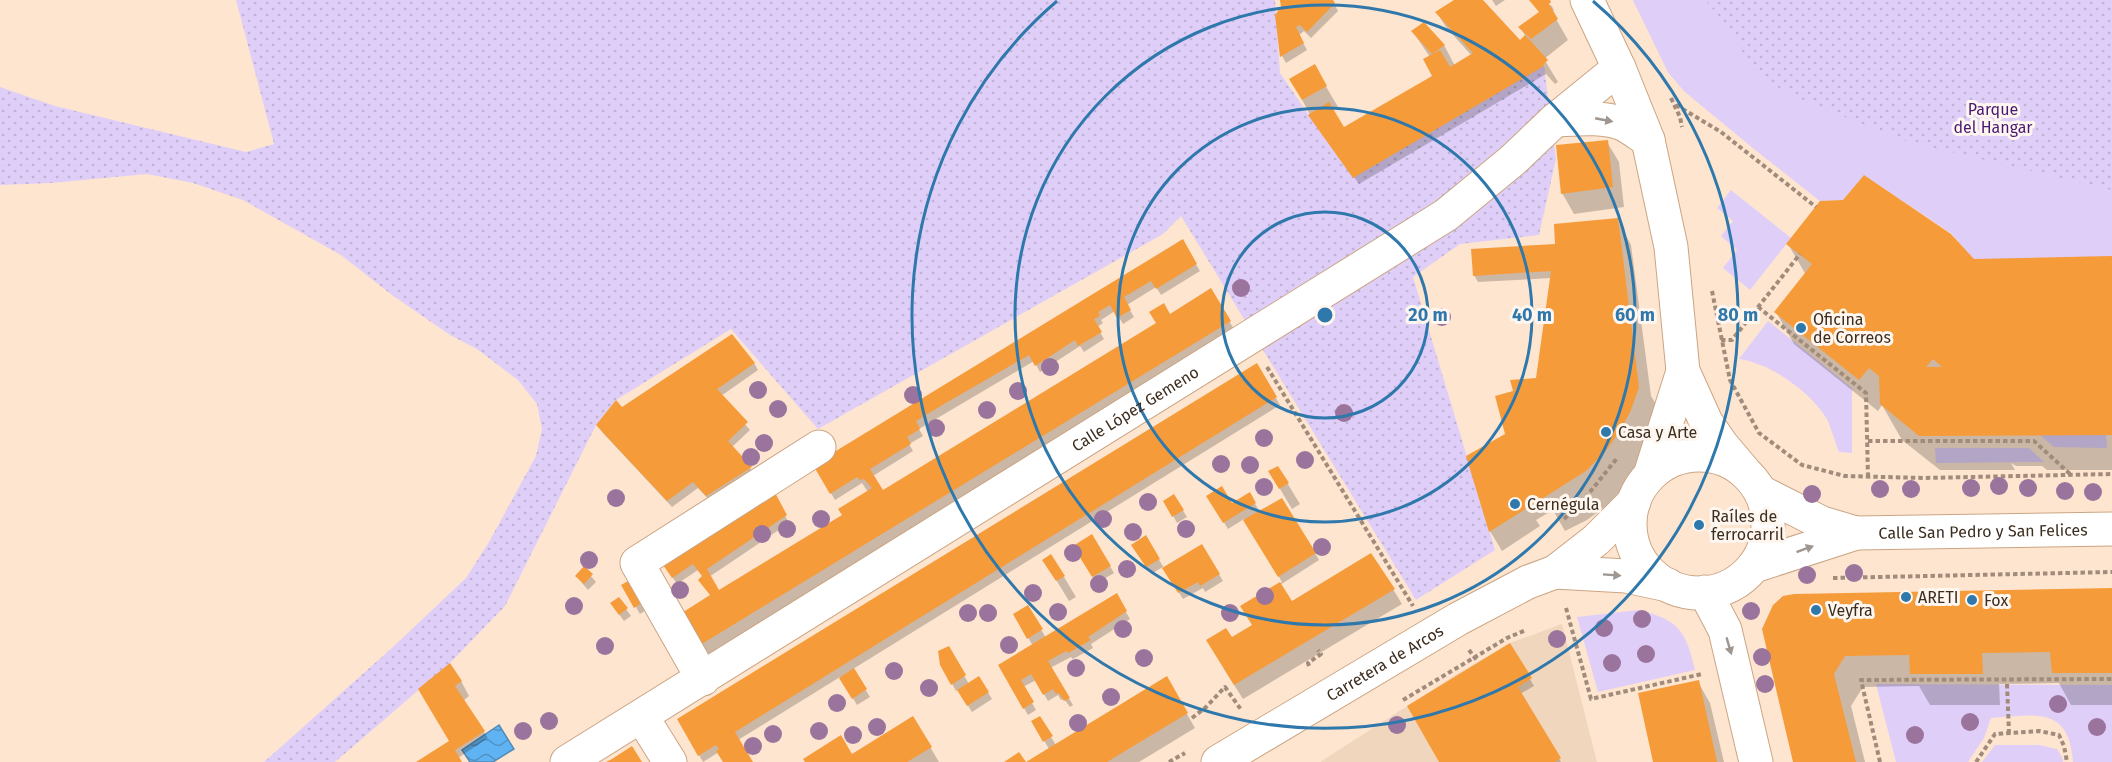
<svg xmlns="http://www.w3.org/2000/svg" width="2112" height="762" font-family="'Fira Sans',sans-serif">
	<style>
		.built { fill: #f0d6bd }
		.grass { fill: url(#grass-dots) }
		.garden { fill: #dfcff8 }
		.water { fill: url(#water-waves); stroke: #558bb3; stroke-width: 1.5 }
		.shadow { fill: #0003 }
		.building { fill: #f69b39; fill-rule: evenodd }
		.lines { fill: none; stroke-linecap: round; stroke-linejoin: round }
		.minor-casing { stroke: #cba583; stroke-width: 35 }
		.path { stroke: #a18c7b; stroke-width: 4; stroke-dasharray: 4.5 3; stroke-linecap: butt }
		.minor { stroke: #fff; stroke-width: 33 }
		.tree { fill: #9a749d }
		.oneway { fill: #9e968f }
		.ring { fill: none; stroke: #2f78ac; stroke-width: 3 }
		.poi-dot { fill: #2f78ac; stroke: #fef6ef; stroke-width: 2 }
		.labels { text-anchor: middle; stroke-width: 6; stroke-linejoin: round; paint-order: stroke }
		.park-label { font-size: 16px; fill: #481873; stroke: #fef6ef }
		.poi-label { font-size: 16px; fill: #3c2d1f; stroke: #fef6ef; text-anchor: start }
		.street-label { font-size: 16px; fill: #3c2d1f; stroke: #fef6ef }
		.centre { fill: #2f78ac; stroke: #fef6ef; stroke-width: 3 }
		.ring-label { font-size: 18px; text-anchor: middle; font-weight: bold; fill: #2f78ac; stroke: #fef6ef; stroke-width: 6; stroke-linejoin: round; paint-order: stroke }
	</style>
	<defs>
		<pattern id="grass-dots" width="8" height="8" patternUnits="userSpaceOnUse" patternTransform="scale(1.5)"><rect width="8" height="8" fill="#dfcff8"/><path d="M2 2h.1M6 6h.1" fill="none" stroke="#c0b2d4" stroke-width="1.8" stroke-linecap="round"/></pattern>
		<pattern id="water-waves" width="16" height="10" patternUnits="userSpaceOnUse" patternTransform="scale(1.5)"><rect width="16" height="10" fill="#60b3f2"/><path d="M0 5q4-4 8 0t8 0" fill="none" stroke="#5092c3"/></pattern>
	</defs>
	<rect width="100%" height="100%" fill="#fee5d0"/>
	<path class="built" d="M1562,624L1597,762H1320L1457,674L1510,643Z"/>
	<path class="grass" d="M236,0H1275L1280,73L1325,139L1544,66L1556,159L1539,235L1460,244L1413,277L1495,550L1416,600L1181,216L1163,234L818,429L731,329L616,400L596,425L505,606L450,663L335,762H264L393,647L466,578L489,542L536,456L542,429L537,404L518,380L477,349L450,335L392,295L341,255L243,200L193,183L147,174L51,183L0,185V87L55,106L246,152L274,144Z
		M1633,0H2112V261L1974,259L1951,233L1864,175L1843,200L1820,201L1753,148L1684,91L1668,72Z"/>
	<path class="garden" d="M1633,0H1705L1724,22L1759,78L1814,105L1909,142L2112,190V256L1974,259L1951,233L1864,175L1843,200L1820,201L1753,148L1684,91L1668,72Z
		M1731,190L1791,238L1750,290L1723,268L1737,250L1721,236L1733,221L1717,208Z
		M1768,321L1852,388V453L1839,452C1835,442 1832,431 1828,421C1813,393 1770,363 1739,359Z
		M2040,435H2106L2107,448L2054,447Z
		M1935,448H2029L2044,462L1936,463Z
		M1639,610C1679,620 1686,631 1695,670L1598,692L1577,617Z
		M1876,684L2112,685V762H2073C2069,705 2035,715 1991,718L1984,738L1968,762H1896Z
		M1995,745H2039L2057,749L2062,757L2063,762H1982Z"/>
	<path class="water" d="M499,725L514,749L493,762H470L462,750Z"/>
	<path class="shadow" d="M1281,0H1332L1338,11L1311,38L1304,31L1299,35L1307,50L1286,63L1282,56L1277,15L1282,7Z
		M1457,0H1481L1525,47L1526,37L1520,27L1551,5L1554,10L1552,12L1568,40L1544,59L1558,82L1555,84L1546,74L1359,184L1314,122L1291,79L1314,66L1338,107L1332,110L1344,129L1435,77L1430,57L1413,32L1444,45L1455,66L1472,56L1446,27L1437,13Z
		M1492,0H1505L1496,6Z
		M1607,142L1619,162L1624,207L1574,214L1562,193Z
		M1617,219L1631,245L1651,396L1657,406L1641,465L1627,484L1606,506L1587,520L1565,531L1553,510L1536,520L1540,526L1502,551L1490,531L1506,435L1515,392L1539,379L1552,278L1478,282L1474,275L1556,246Z
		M1182,241L1200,271L1161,295L1156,287L1127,305L1134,317L1123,324L1115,311L1101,320L1103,323L1097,327L1104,339L1084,352L1080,346L1040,372L1034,361L919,429L923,436L909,444L913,451L873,476L882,492L1211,290L1238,336L705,661L679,616L711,596L703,577L698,570L677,584L665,566L772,491L789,523L709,577L718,592L844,515L868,492L862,483L835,500L815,466Z
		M1788,244L1973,260L2112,257V470H2047L2042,466H2016L2011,463L2015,470H1940L1902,440L1882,405L1878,411L1794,344L1776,312L1806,275Z
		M754,363L758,370L721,396L750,430L732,447L755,474L711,502L698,488L672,507L602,432L598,425L622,409Z
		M1256,365L1280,405L853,669L870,697L857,705L840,677L738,740L751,762H725L719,752L703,762L679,720Z
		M1278,468L1300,504L1292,509L1270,472Z
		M1249,494L1260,512L1315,553L1319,560L1280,585L1292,603L1393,589L1402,604L1243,699L1224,669L1232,639L1253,626L1242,607L1282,582L1244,519L1228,529L1208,496L1232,505Z
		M1174,496L1187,517L1177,523L1165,501Z
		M1092,536L1114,573L1097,583L1075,546Z
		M1145,537L1164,568L1202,546L1223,581L1205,592L1203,588L1183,599L1163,567L1151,574L1133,545Z
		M1044,560L1064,577L1076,597L1069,601Z
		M584,568L596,582L588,590L576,576Z
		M629,582L646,610L640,614L623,585Z
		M2112,589V705H2071L2059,683L1999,684L2000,705H1930L1919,686L1863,687L1851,706L1865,762H1795L1763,629Z
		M1116,595L1130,619L1091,644L1093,648L1073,659L1071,657L1050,668L1073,705L1070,707L1064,699L1061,700L1058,695L1048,701L1036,680L1023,687L1036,710L1028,715L1000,666L1033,646L1015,615L1028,607L1046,638Z
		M619,599L631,616L624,621L616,610Z
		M1509,645L1534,686L1520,694L1561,762H1440Z
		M948,648L969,684L979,678L992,699L972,712L958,690L956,691L941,664Z
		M1166,678L1195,728L1139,762H1029L1049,749L1033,721L1039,718L1056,745Z
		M461,681L469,696L463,701L488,738L458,758L460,762H418L451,742L420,690Z
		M1698,682L1710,703L1724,762H1655Z
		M913,718L939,762H807L851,756Z"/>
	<path class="building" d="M1280,0H1333L1335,3L1307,32L1300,25L1296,27L1304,43L1280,57L1275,15L1281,7Z
		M1454,0H1483L1520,40L1525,35L1548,60L1543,65L1544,66L1353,178L1308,115L1329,102L1344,127L1432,76L1423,59L1440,50L1450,67L1473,53L1435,12Z
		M1529,0H1550L1551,2L1549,4L1558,19L1531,39L1518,27L1539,12Z
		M1424,22L1445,45L1432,54L1411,31Z
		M1315,64L1327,86L1302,100L1289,79Z
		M1608,140L1613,187L1561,194L1556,145Z
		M1864,175L1951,234L1974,259L2112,256V435L1919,436L1880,404L1879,376L1869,368L1859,380L1774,312L1812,264L1786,244L1820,201L1843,200ZM1933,359L1942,367H1926Z
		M1618,218L1639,387L1631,410L1621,429L1608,448L1586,471L1489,532L1466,456L1505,434L1495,396L1513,391L1510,380L1536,378L1551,271L1473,276L1471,249L1555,244L1554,224Z
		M1183,239L1197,264L1156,289L1151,281L1124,297L1131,310L1117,318L1110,305L1098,312L1100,316L1094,319L1102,332L1078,346L1075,340L1035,366L1029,355L944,404L916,421L920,429L907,437L911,444L870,469L883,490L1156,323L1149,312L1164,303L1170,314L1211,288L1231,321L695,648L677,616L710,595L698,580L702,576L693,564L672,578L659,559L773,489L787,515L707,569L719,590L842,515L838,509L872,488L864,479L860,480L857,477L830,494L813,465Z
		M732,334L755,363L717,389L748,422L728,441L752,467L706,496L693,482L667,501L596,425L616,400L622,407Z
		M1257,363L1277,397L735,732L753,762H723L716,751L719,749L716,745L698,756L677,719Z
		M1278,466L1289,483L1279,489L1268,471Z
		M1222,486L1232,503L1250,492L1256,503L1223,523L1206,496Z
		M1174,494L1184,510L1172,517L1163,501Z
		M1282,498L1316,553L1278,577L1243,520Z
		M1092,534L1111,566L1092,577L1073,546Z
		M1146,535L1160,559L1146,567L1131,545Z
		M1202,544L1220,574L1200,586L1198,582L1178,593L1162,568Z
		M1371,553L1395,589L1234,685L1206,640L1226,628L1232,637L1252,625L1240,606L1280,582L1292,601Z
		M1051,554L1065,576L1056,581L1042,560Z
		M584,566L593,574L584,584L575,576Z
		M630,580L643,602L634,608L621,585Z
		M2112,588V673H2052L2050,652L1982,653L1983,674H1910L1909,655L1845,656L1834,674L1856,762H1793L1762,629L1773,605L1783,596L1794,594Z
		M1117,593L1127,611L1088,637L1091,640L1068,653L1066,651L1048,661L1070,698L1064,701L1059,693L1056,694L1053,689L1043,695L1031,674L1021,680L1034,702L1023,709L998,665Z
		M619,597L628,608L619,615L610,603Z
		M1028,605L1043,629L1027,639L1013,614Z
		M1510,643L1532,678L1518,687L1561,758L1555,762H1439L1407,706Z
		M949,646L966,675L951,685L940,665L938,651Z
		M450,663L462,681L455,686L485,731L455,750L462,762H416L449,741L418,689Z
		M854,668L867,689L852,699L839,678Z
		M979,676L989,692L967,706L957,690Z
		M1167,676L1188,713L1107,762H1004L1019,752L1026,762Z
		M1699,680L1717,762H1653L1638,693Z
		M913,716L932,747L907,762H805L803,759L841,735L852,754Z
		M1040,716L1053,736L1043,742L1031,721Z
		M632,746L642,762H606L612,759Z"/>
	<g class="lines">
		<g class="minor-casing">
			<g id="minor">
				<path d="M1587,0L1619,68L1648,140L1671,247L1683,371L1706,422L1722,445L1744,471"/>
				<path d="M1555,120C1578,119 1601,116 1623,124C1631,128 1640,135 1648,140"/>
				<circle cx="1699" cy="524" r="69"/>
				<path d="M1651,472L1683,371"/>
				<path id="s1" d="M1761,492L1822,523L1856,533L2112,529"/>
				<path d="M1754,566L1856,533"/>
				<path d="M1555,572L1626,576L1668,585"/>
				<path d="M1705,592L1725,630L1756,762"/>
				<path d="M703,679L637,563L819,447"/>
				<path d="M642,717L670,762"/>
				<path id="s2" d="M567,762L1446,215L1513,160L1555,120L1619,68"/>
				<path id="s3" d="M1218,762L1458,619L1528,582L1555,572L1596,540L1634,502"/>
			</g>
		</g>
		<path class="path" d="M1671,98L1680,117L1682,127
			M1676,105L1721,132L1816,207
			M1712,291L1730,380L1759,433L1802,465L1845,476L1924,478L2112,474
			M1758,307L1866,393L1868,477
			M1721,340H1732L1800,254
			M1267,367L1413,606
			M1868,441H2034L2070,474
			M1564,519L1582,502L1618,457
			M1833,578L2112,572
			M1566,608L1591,699L1702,674
			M1469,650L1478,662
			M1309,666L1308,663L1321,654L1318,650
			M2007,684L2009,733
			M1403,700L1507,638L1526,630
			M1192,718L1206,707L1225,687L1242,711
			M1169,762L1185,753
			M1880,762L1861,680L2112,679
			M1976,762L1995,734L2039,731L2059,735L2064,746L2067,762"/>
		<use href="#minor" class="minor"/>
	</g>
	<g class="tree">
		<circle cx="1241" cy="288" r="9"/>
		<circle cx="1442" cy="317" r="9"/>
		<circle cx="1050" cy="367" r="9"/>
		<circle cx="758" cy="390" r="9"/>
		<circle cx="1018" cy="391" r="9"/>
		<circle cx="913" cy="395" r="9"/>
		<circle cx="778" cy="409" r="9"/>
		<circle cx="987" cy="410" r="9"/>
		<circle cx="1344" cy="413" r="9"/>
		<circle cx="936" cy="428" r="9"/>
		<circle cx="1264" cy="438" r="9"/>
		<circle cx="764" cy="443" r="9"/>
		<circle cx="751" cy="457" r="9"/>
		<circle cx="1305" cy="460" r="9"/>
		<circle cx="1221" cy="464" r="9"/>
		<circle cx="1250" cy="465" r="9"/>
		<circle cx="1999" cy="486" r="9"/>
		<circle cx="1264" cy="487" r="9"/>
		<circle cx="1971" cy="488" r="9"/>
		<circle cx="2028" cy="488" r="9"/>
		<circle cx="1880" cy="489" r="9"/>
		<circle cx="1911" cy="489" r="9"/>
		<circle cx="2065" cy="491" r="9"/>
		<circle cx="2093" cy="492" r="9"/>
		<circle cx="1812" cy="494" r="9"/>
		<circle cx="616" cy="498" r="9"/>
		<circle cx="1148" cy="502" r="9"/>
		<circle cx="821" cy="519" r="9"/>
		<circle cx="1103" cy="519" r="9"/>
		<circle cx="787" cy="529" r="9"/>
		<circle cx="1186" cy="529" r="9"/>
		<circle cx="1133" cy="532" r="9"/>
		<circle cx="762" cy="534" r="9"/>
		<circle cx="1322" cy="547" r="9"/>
		<circle cx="1073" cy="553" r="9"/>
		<circle cx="589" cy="560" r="9"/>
		<circle cx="1127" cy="569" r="9"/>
		<circle cx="1854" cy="573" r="9"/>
		<circle cx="1807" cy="575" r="9"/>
		<circle cx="1099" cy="584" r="9"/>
		<circle cx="680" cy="590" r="9"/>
		<circle cx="1033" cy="593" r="9"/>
		<circle cx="1265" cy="596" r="9"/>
		<circle cx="574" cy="606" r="9"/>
		<circle cx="1751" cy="611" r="9"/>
		<circle cx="1058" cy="612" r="9"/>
		<circle cx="968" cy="613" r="9"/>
		<circle cx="988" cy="613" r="9"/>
		<circle cx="1230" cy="613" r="9"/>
		<circle cx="1642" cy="619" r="9"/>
		<circle cx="1604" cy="628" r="9"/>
		<circle cx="1123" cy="629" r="9"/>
		<circle cx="1557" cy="639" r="9"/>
		<circle cx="1009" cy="645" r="9"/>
		<circle cx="605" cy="646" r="9"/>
		<circle cx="1646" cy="654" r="9"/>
		<circle cx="1762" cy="657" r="9"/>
		<circle cx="1144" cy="658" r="9"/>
		<circle cx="1612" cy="663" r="9"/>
		<circle cx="1076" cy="668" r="9"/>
		<circle cx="894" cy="671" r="9"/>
		<circle cx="1765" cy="684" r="9"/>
		<circle cx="929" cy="688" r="9"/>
		<circle cx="1111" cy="697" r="9"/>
		<circle cx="837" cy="703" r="9"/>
		<circle cx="2058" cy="704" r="9"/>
		<circle cx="549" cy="721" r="9"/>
		<circle cx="1970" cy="722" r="9"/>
		<circle cx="1078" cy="723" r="9"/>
		<circle cx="1397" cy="725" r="9"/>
		<circle cx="877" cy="727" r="9"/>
		<circle cx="2097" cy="727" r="9"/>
		<circle cx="523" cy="731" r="9"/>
		<circle cx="819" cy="731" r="9"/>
		<circle cx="773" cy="734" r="9"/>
		<circle cx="853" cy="735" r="9"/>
		<circle cx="1915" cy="735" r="9"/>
		<circle cx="753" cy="746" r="9"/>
	</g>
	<defs><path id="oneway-solid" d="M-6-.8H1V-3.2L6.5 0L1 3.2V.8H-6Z" transform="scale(1.5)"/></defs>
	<g class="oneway">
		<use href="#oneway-solid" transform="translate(1604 120) rotate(11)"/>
		<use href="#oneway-solid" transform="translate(1805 549) rotate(-20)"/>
		<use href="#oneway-solid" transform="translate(1612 575) rotate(4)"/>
		<use href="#oneway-solid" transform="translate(1729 646) rotate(74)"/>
	</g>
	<g class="ring">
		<circle cx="1325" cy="315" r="103"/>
		<circle cx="1325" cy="315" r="207"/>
		<circle cx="1325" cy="315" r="310"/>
		<path d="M1593 1A413 413 0 1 1 1057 1"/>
	</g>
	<g class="poi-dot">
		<circle cx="1801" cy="328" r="6"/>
		<circle cx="1606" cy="432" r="6"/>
		<circle cx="1515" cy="504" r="6"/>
		<circle cx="1699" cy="525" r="6"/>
		<circle cx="1906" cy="597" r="6"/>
		<circle cx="1972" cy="600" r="6"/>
		<circle cx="1816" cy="610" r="6"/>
	</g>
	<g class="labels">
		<g class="park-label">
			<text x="1993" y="115">Parque<tspan x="1993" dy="18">del Hangar</tspan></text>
		</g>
		<g class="poi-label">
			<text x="1813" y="325">Oficina<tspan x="1813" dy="18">de Correos</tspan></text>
			<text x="1618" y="438">Casa y Arte</text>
			<text x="1527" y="510">Cernégula</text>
			<text x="1711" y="522">Raíles de<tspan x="1711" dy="18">ferrocarril</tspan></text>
			<text x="1918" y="603">ARETI</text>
			<text x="1984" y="606">Fox</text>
			<text x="1828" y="616">Veyfra</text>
		</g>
		<g class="street-label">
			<text dy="6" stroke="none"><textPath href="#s2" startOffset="669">Calle López Gemeno</textPath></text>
			<text dy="6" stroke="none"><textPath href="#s1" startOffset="231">Calle San Pedro y San Felices</textPath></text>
			<text dy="6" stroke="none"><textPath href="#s3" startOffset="194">Carretera de Arcos</textPath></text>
		</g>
	</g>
	<circle cx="1325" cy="315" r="9" class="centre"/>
	<g class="ring-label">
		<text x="1428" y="321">20 m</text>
		<text x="1532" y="321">40 m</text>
		<text x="1635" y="321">60 m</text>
		<text x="1738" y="321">80 m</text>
	</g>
</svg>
